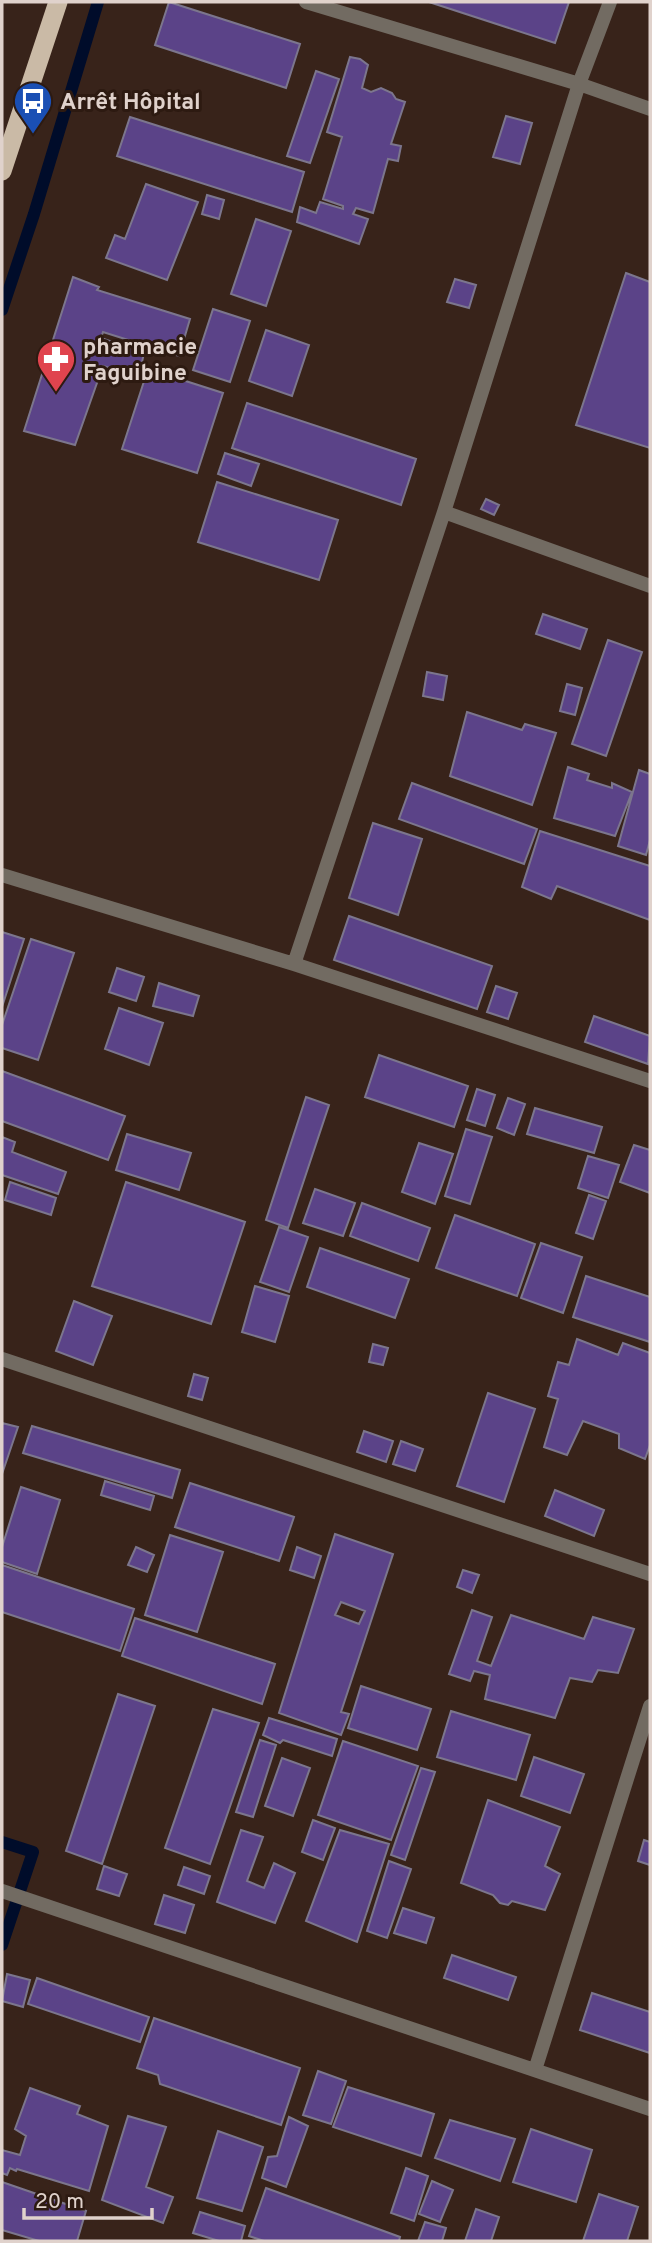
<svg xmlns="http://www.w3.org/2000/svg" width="652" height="2243" font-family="Overpass,sans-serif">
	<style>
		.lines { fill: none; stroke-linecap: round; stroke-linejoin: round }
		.stream { stroke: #000c2a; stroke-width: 12 }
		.building { fill: #5b4388; stroke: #7c768d; stroke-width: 2; fill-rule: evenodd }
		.minor { stroke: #726b62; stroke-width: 14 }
		.trunk { stroke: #cabaa6; stroke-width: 19 }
		.labels { text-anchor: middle; stroke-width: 6; stroke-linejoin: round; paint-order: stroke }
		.poi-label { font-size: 23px; font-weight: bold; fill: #e0d2cc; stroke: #2d1a11; text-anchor: start }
	</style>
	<rect width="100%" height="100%" fill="#38231a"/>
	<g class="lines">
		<path class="stream" d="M2,310L34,214L98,2
			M2,1842L33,1852L2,1945"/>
	</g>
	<path class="building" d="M169,2L300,44L286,88L155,45Z
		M429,2H569L555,43Z
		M350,57L360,59L368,65L362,88L371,92L381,88L392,93L396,99L405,102L391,144L401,146L398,161L388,159L373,213L356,208L353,214L368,219L359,244L297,222L300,207L316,213L320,202L343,209V206L323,199L342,137L327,132Z
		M316,71L339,79L310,163L287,156Z
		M506,116L532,123L520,164L493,157Z
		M130,117L304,172L292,212L117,156Z
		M146,184L198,202L167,280L106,258L115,235L125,239Z
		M207,195L224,200L219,219L202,214Z
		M256,219L291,231L266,306L231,294Z
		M626,273L650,282V448L576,425Z
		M73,277L99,287L97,290L190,319L179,356L103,332L101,338L144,353L139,376L103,366L75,445L24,431Z
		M455,279L476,285L469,308L447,302Z
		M213,309L250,321L230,382L193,370Z
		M266,330L309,345L292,396L249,381Z
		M148,369L223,393L197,473L122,449Z
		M247,403L416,459L401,505L232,448Z
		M225,453L259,464L251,486L218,474Z
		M217,482L338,520L319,580L198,542Z
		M486,499L499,505L494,515L481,509Z
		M543,614L587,629L580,649L536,634Z
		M608,640L642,652L606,756L572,744Z
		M427,672L447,676L443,700L423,696Z
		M567,684L582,688L575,715L560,711Z
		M467,712L522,730L525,724L556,733L532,805L450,776Z
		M568,767L589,774L587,780L612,788V783L632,792L615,836L554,818Z
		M639,770L650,774V840L646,855L618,846Z
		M412,783L537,829L524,864L399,819Z
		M373,823L422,839L398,915L349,898Z
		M540,831L650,866V920L557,886L551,899L522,887Z
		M349,916L492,966L477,1009L334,960Z
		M2,932L24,939L2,1007Z
		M31,939L74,953L38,1060L2,1048V1025Z
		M117,968L144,977L136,1001L109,992Z
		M159,983L199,996L193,1016L153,1006Z
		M496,986L517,993L508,1019L487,1012Z
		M119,1008L163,1023L149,1065L105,1049Z
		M594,1016L650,1036L648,1064L585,1042Z
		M379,1055L468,1086L454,1127L365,1097Z
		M2,1071L125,1116L108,1160L2,1121Z
		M477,1089L495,1095L485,1126L467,1120Z
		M306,1097L329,1105L288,1228L266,1220Z
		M508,1098L525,1104L514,1135L497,1128Z
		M535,1108L602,1127L594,1153L527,1134Z
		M466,1129L492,1137L470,1204L445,1196Z
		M127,1134L191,1153L179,1190L116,1170Z
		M2,1137L15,1142L12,1152L66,1172L58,1194L2,1175Z
		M419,1143L453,1154L435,1204L402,1192Z
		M634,1145L650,1150V1193L620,1182Z
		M588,1156L619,1165L608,1198L578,1188Z
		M10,1182L56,1198L51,1215L5,1200Z
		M126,1182L245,1222L211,1324L92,1286Z
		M315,1189L355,1203L343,1236L303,1223Z
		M589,1195L606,1201L593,1239L576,1233Z
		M362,1203L430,1228L418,1261L350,1236Z
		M455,1215L535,1244L517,1296L436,1268Z
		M279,1227L308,1237L289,1292L260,1282Z
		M541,1243L582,1257L563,1313L521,1298Z
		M320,1248L409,1279L395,1318L307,1287Z
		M586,1276L650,1297V1342L573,1317Z
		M255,1286L289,1296L275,1342L242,1332Z
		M74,1301L112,1316L93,1365L56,1351Z
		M577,1339L618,1355L623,1343L650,1353V1445L645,1459L619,1448V1434L583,1421L567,1455L544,1447L558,1399L548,1396L558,1362L569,1365Z
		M373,1344L388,1348L383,1365L369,1362Z
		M194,1374L208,1378L202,1400L188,1396Z
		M488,1393L535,1409L504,1502L457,1486Z
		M2,1423L18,1427L2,1474Z
		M32,1426L180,1470L172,1498L23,1453Z
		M364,1431L393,1441L386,1462L357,1452Z
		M401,1441L423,1449L415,1471L393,1464Z
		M105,1481L154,1496L150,1510L101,1495Z
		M190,1483L294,1517L279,1561L175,1527Z
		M21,1487L60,1500L37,1574L2,1562V1547Z
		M555,1490L604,1510L594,1536L545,1516Z
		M335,1534L393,1554L341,1712L349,1714L341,1735L279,1713ZM341,1602L365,1611L359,1624L335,1615Z
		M170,1535L223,1552L197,1632L145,1615Z
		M136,1547L154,1555L147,1572L128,1565Z
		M297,1547L321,1556L314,1578L290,1570Z
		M2,1565L134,1609L120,1651L2,1612Z
		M463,1570L479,1575L472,1593L457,1587Z
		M472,1610L492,1617L477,1661L491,1666L511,1615L584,1639L593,1617L634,1629L618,1673L598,1670L592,1682L570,1678L555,1718L485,1699L490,1675L474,1671L470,1681L449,1674Z
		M135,1618L275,1664L262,1704L122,1656Z
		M361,1686L431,1709L417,1750L348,1728Z
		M118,1694L155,1706L102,1864L66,1851Z
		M213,1709L259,1723L210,1864L165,1848Z
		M451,1711L530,1735L516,1780L437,1757Z
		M269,1718L337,1739L332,1756L283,1740L280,1743L263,1735Z
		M260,1740L276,1745L253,1817L236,1812Z
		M343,1741L418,1766L391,1840L318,1815Z
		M534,1757L584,1774L570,1813L521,1796Z
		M282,1758L310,1768L293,1816L265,1806Z
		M421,1768L435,1772L405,1860L391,1855Z
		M488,1800L560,1827L545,1866L560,1874L545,1910L512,1901L508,1905L500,1903L493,1895L461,1883Z
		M313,1820L335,1828L323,1860L302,1852Z
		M241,1830L263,1837L247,1881L264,1888L274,1863L295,1873L275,1923L217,1902Z
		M340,1830L389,1844L357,1942L306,1921Z
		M644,1840L650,1842V1865L638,1861Z
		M389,1861L411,1869L387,1938L367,1931Z
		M104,1866L127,1874L119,1896L97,1889Z
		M184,1867L210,1876L204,1894L178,1885Z
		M164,1895L194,1905L185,1933L155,1924Z
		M403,1908L434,1918L426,1943L394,1933Z
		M452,1955L516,1977L508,2000L444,1978Z
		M7,1974L30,1980L23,2007L2,2001Z
		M37,1978L149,2017L140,2042L28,2004Z
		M592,1993L650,2012V2053L580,2030Z
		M154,2018L300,2068L281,2125L160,2084L158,2075L137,2068Z
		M318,2071L346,2081L331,2124L303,2115Z
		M348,2087L434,2114L421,2156L333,2127Z
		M30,2088L80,2106L77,2114L108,2126L89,2191L17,2169L16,2171L10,2168L7,2175L2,2173V2150L20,2155L26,2136L15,2129Z
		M128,2116L166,2127L146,2187L173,2197L163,2223L102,2200Z
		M289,2117L308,2126L286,2187L262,2178L268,2157L277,2156Z
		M450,2120L515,2139L500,2181L435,2158Z
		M531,2129L592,2150L576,2202L513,2182Z
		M218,2131L263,2147L242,2211L197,2198Z
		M406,2168L428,2176L414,2221L391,2213Z
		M432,2181L453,2190L440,2222L419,2214Z
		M2,2182L86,2211L77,2241H39L2,2230Z
		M266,2188L400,2237L399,2241H264L249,2236Z
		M599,2194L638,2207L627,2241H583Z
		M476,2209L499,2217L491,2241H465Z
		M200,2212L245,2226L241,2241H219L193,2233Z
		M425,2222L446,2228L442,2241H418Z"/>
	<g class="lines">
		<path class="minor" d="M306,2L579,84L650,109
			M444,512L650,586
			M2,875L294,964L650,1081
			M294,964L444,512L579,84L610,2
			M2,1359L650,1574
			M2,1891L650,2109
			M535,2070L650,1706"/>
		<path class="trunk" d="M2,171L58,2"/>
	</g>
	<defs>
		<g id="bus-pin" transform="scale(2.0125)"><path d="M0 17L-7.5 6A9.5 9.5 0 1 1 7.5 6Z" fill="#1a4fb4" stroke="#2d1a11"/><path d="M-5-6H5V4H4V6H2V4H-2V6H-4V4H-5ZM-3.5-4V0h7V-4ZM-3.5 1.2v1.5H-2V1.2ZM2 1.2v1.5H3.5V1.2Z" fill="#fff"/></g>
		<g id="pharmacy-pin" transform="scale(2.0125)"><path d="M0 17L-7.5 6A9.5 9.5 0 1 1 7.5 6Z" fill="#e0444e" stroke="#2d1a11"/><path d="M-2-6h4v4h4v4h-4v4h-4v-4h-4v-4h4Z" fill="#fff"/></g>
	</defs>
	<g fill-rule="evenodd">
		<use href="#bus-pin" x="33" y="101"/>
		<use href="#pharmacy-pin" x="56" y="359"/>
	</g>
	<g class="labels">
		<g class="poi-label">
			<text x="60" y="109">Arrêt Hôpital</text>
			<text x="83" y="354">pharmacie<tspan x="83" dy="26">Faguibine</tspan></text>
		</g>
	</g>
	<rect width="652" height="2243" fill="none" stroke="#e0d2cc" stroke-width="7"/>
	<path d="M24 2208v10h128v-10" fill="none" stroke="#e0d2cc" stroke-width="3.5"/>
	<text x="35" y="2208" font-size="21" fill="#e0d2cc" stroke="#2d1a11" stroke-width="5" paint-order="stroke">20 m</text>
</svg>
